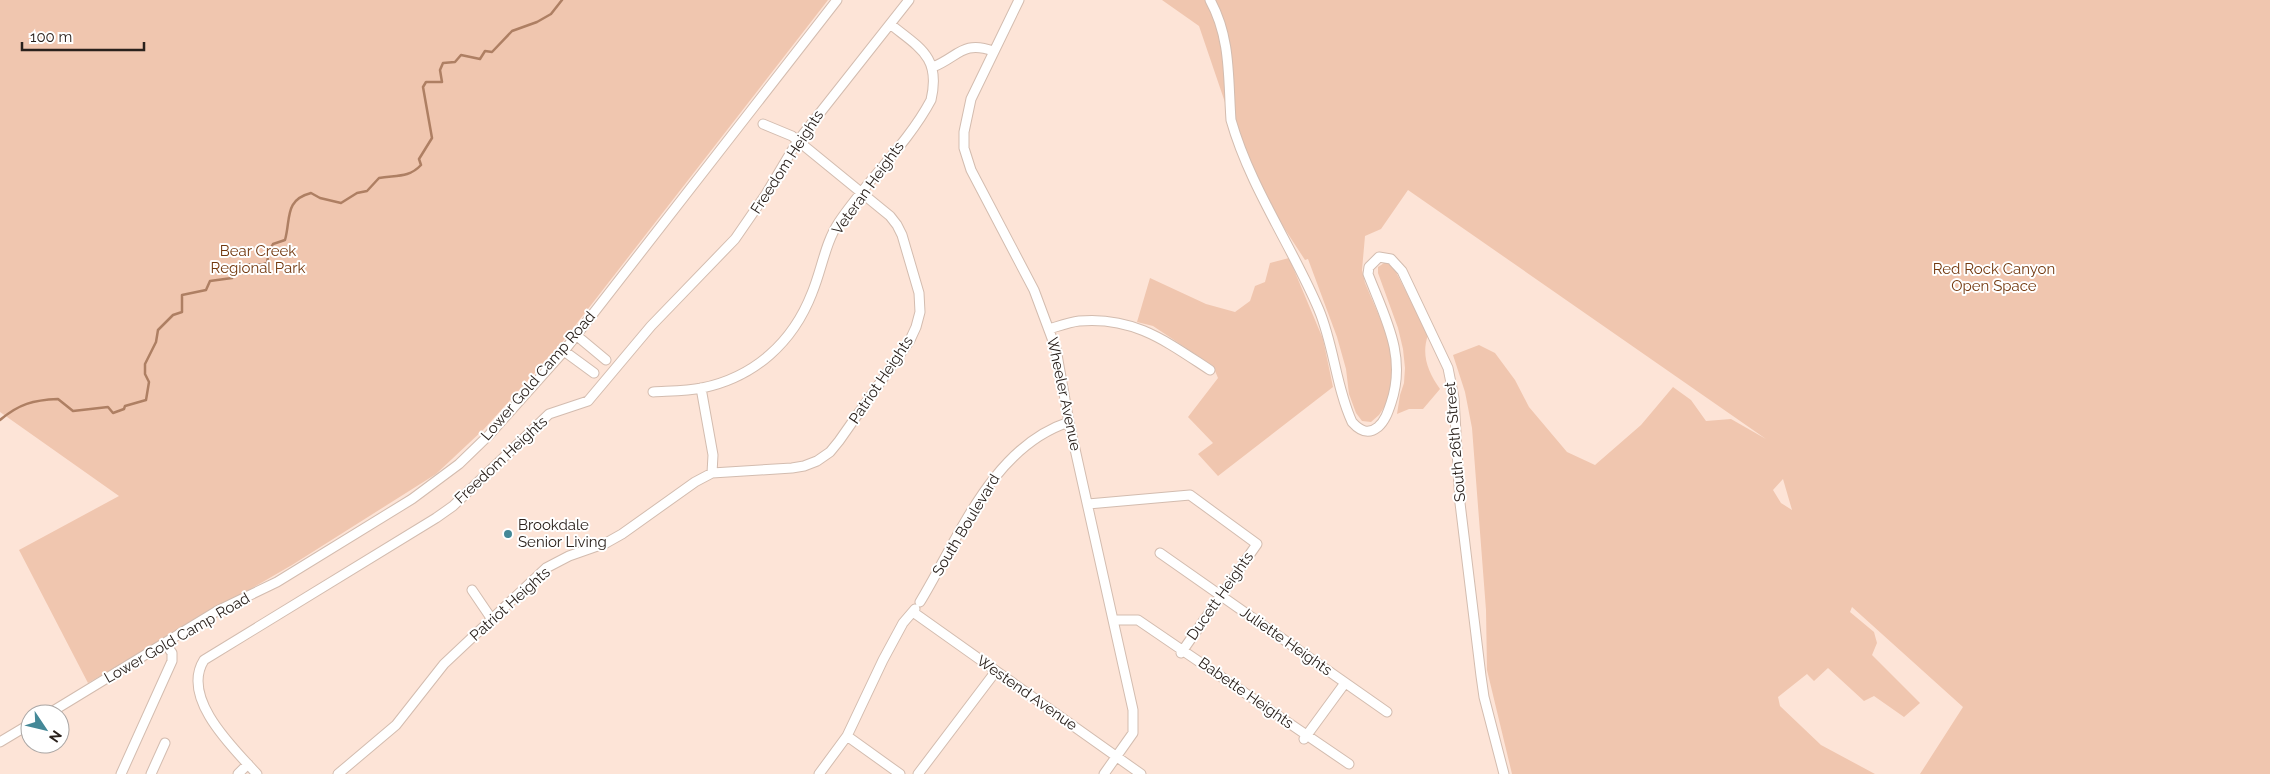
<svg xmlns="http://www.w3.org/2000/svg" width="2270" height="774" font-family="Raleway,sans-serif">
	<style>
		.green { fill: #f0c6af; fill-rule: evenodd }
		.lines { fill: none; stroke-linecap: round; stroke-linejoin: round }
		.stream { stroke: #ae7f63; stroke-width: 2.5 }
		.minor-casing { stroke: #d3bcaf; stroke-width: 11 }
		.minor { stroke: #fff; stroke-width: 9 }
		.poi-dot { fill: #448897; stroke: #fff; stroke-width: 2 }
		.labels { text-anchor: middle; stroke-width: 4; stroke-linejoin: round; paint-order: stroke }
		.street-label { font-size: 15px; fill: #2a211c; stroke: #fff }
		.park-label { font-size: 15px; fill: #73390f; stroke: #fff }
		.poi-label { font-size: 15px; fill: #2a211c; stroke: #fff; text-anchor: start }
	</style>
	<rect width="100%" height="100%" fill="#fde4d7"/>
	<path class="green" d="M0,0H828L560,345L484,429L436,474L292,565L88,683L19,550L119,496L0,412Z
		M1162,0H2270V774H1920L1963,707L1852,607L1850,612L1874,632L1877,643L1872,655L1920,703L1904,717L1874,696L1864,701L1828,668L1814,681L1807,674L1778,697L1780,706L1821,745L1875,774H1512L1487,670L1486,610L1472,428L1465,392L1453,355L1479,345L1495,353L1515,380L1529,407L1567,452L1595,465L1641,425L1673,387L1691,400L1706,421L1731,419L1766,439L1408,190L1381,229L1365,236L1362,270L1365,283L1392,346L1391,386L1387,403L1379,415L1371,422L1362,421L1356,413L1349,394L1346,369L1337,337L1308,259L1305,260L1262,194L1231,120L1199,26ZM1783,479L1792,510L1781,503L1773,490Z
		M1289,258L1323,339L1333,387L1218,476L1198,454L1213,443L1188,417L1218,378L1213,366L1153,326L1137,322L1150,278L1206,304L1235,312L1250,301L1255,286L1265,282L1270,263Z
		M1387,261L1396,272L1428,335C1421,355 1428,372 1440,389L1423,409H1409L1397,414L1400,395L1404,383L1405,368L1403,349L1398,328L1378,273V267Z"/>
	<g class="lines">
		<path class="stream" d="M0,420C19,404 33,400 58,399L73,411L108,407L113,413L124,409L125,406L146,400L149,382L145,374V364L156,342L158,330L173,315L182,312V295L206,290L210,281L232,278C246,254 252,270 267,263L269,251L273,244L285,240C291,219 284,200 311,193L320,198L341,203L357,193L367,191L379,178C396,175 409,178 421,165L419,159L432,138L423,87L426,82H442L440,70L443,63L455,62L461,55L480,59L485,51L492,52L512,31L537,22L551,14L562,0"/>
		<g class="minor-casing">
			<path id="minor" d="M1019,0L971,99L964,132V148L971,170L1034,290L1056,349L1069,422L1133,710V733L1104,774
				M1210,0C1231,38 1228,78 1231,120C1250,187 1292,246 1319,310C1334,346 1336,387 1352,422C1360,431 1368,435 1378,427C1385,421 1388,412 1391,403C1407,356 1385,318 1368,274L1369,267L1379,257L1391,259L1402,271L1448,368L1454,398L1460,503L1481,676L1484,697L1504,774
				M933,67C958,57 963,40 993,51
				M1049,329C1059,326 1070,322 1079,321C1134,316 1167,342 1210,370
				M576,335L606,360
				M564,351L594,373
				M653,392C669,391 687,391 702,388C755,377 793,342 812,293C822,269 825,243 839,222C867,180 907,145 931,100C941,57 920,48 890,24
				M712,473L792,468L804,466L817,461L830,452L839,441L910,340L916,327L920,312L919,293L902,235L897,225L890,216L792,136L763,124
				M1088,504L1190,495L1257,544L1181,653
				M1160,553L1387,712
				M472,590L491,618
				M920,602C959,538 992,447 1069,422
				M913,612L1141,774
				M1113,620H1138L1349,764
				M48,714L217,611L277,582L412,499L459,464L489,435L564,351L837,0
				M847,736L900,774
				M1304,739L1345,683
				M0,742L30,724
				M121,774L172,661V653L165,643
				M151,774L165,743
				M238,774L248,764
				M257,774C234,749 180,698 204,660L436,518L453,506L549,414L588,401L651,326L735,239L766,194L797,142L909,0
				M338,774L396,725L444,664L546,568L569,556L606,543L622,534L695,482L712,473L713,455L701,388
				M819,774L847,736L883,660L903,623L915,609
				M918,774L996,671"/>
		</g>
		<use href="#minor" class="minor"/>
	</g>
	<circle class="poi-dot" cx="508" cy="534" r="5"/>
	<g class="labels">
		<g class="street-label">
			<text transform="translate(787 162) rotate(-57)" y="5">Freedom Heights</text>
			<text transform="translate(868 188) rotate(-54)" y="5">Veteran Heights</text>
			<text transform="translate(538 376) rotate(-49)" y="5">Lower Gold Camp Road</text>
			<text transform="translate(881 380) rotate(-56)" y="5">Patriot Heights</text>
			<text transform="translate(1064 394) rotate(78)" y="5">Wheeler Avenue</text>
			<text transform="translate(1455 442) rotate(-95)" y="5">South 26th Street</text>
			<text transform="translate(501 460) rotate(-43)" y="5">Freedom Heights</text>
			<text transform="translate(966 525) rotate(-59)" y="5">South Boulevard</text>
			<text transform="translate(1220 596) rotate(-55)" y="5">Ducett Heights</text>
			<text transform="translate(510 604) rotate(-42)" y="5">Patriot Heights</text>
			<text transform="translate(177 638) rotate(-30)" y="5">Lower Gold Camp Road</text>
			<text transform="translate(1286 641) rotate(35)" y="5">Juliette Heights</text>
			<text transform="translate(1027 693) rotate(35)" y="5">Westend Avenue</text>
			<text transform="translate(1246 693) rotate(35)" y="5">Babette Heights</text>
		</g>
		<g class="park-label">
			<text x="258" y="256">Bear Creek<tspan x="258" dy="17">Regional Park</tspan></text>
			<text x="1994" y="274">Red Rock Canyon<tspan x="1994" dy="17">Open Space</tspan></text>
		</g>
		<g class="poi-label">
			<text x="518" y="530">Brookdale<tspan x="518" dy="17">Senior Living</tspan></text>
		</g>
	</g>
	<g transform="translate(45 729) rotate(125)"><circle r="24" fill="#ffffff" stroke="#aaa6a4"/>
	<path d="M0-4L9 19L0 12L-9 19Z" fill="#448897"/>
	<text y="-8" font-size="14" font-weight="bold" text-anchor="middle" fill="#2a211c">N</text>
	</g>
	<path d="M22 42v8h122v-8" fill="none" stroke="#2a211c" stroke-width="2.5"/>
	<text x="30" y="42" font-size="15" fill="#2a211c" stroke="#ffffff" stroke-width="4" paint-order="stroke">100 m</text>
</svg>
